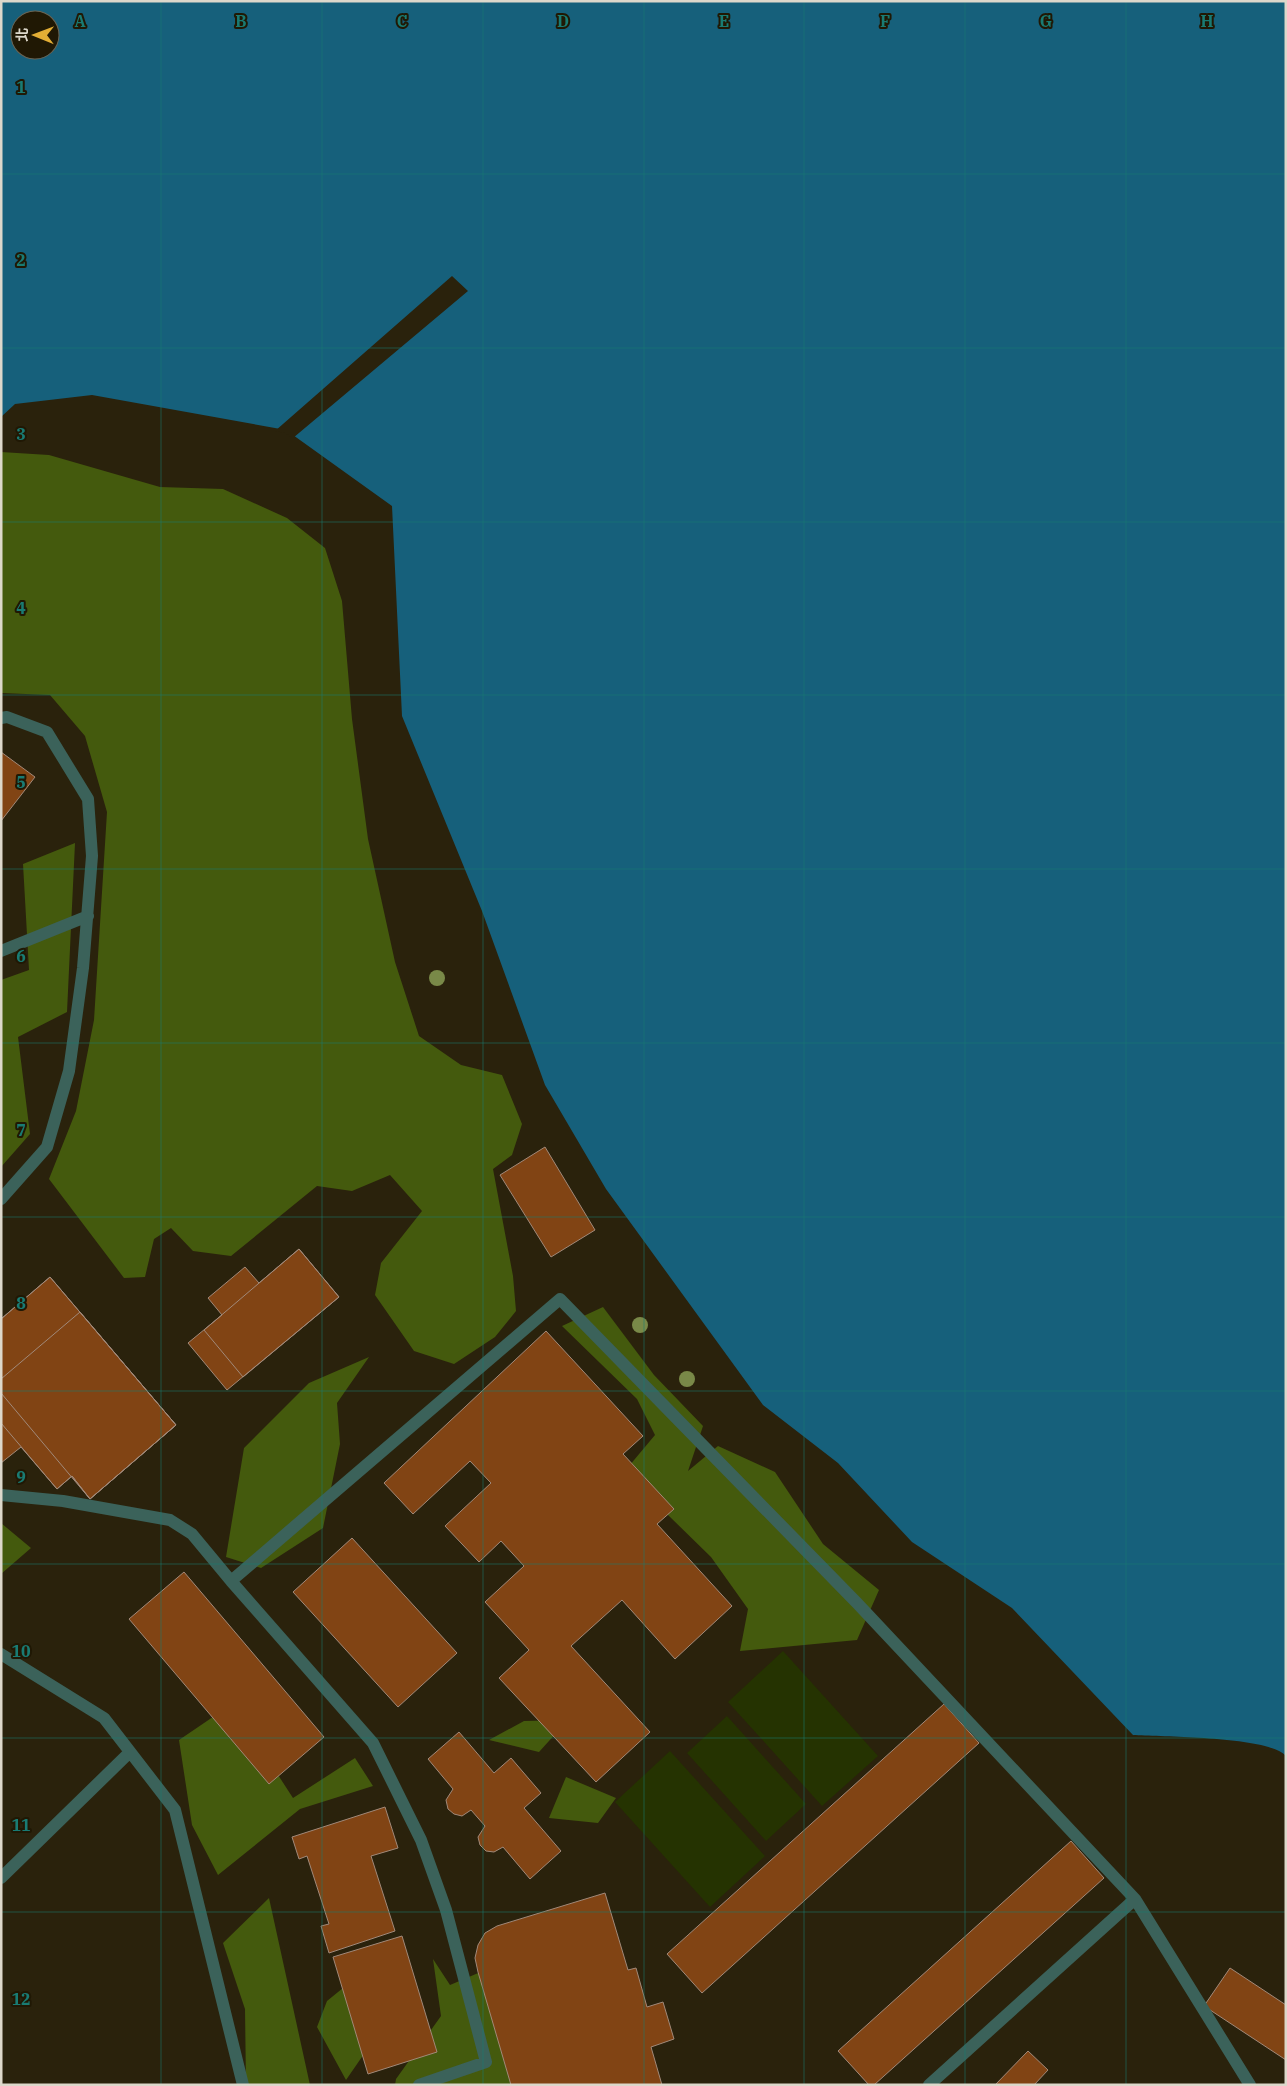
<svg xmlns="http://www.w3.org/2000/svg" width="1287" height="2086" font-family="'IBM Plex Serif','Noto Sans TC',serif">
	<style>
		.green { fill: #253301 }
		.forest { fill: #445a0d }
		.water { fill: #16607b; fill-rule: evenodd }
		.pier { fill: #2a220c }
		.building { fill: #814414; stroke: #a18979 }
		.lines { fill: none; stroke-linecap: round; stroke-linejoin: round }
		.service { stroke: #3b625a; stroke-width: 12 }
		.tree { fill: #798948 }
		.grid { fill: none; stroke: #197b73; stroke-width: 1; stroke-opacity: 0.55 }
		.grid-label { font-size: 16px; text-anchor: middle; font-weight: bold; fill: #197b73; stroke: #201804; stroke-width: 4; stroke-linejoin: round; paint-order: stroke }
	</style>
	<rect width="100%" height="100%" fill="#2a220c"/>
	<path class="green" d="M783,1651L878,1756L822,1806L728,1702Z
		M727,1716L806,1804L766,1841L687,1753Z
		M670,1751L765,1856L710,1907L615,1802Z"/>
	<path class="forest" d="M1,452L49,455L160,487L223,489L287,518L325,548L342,601L352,719L368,839L395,962L419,1036L461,1065L502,1075L522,1124L512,1155L493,1169L513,1276L516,1311L495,1337L454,1364L414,1351L375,1295L381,1263L422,1211L390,1175L352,1191L317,1186L231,1256L193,1251L171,1228L154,1239L145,1277L124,1278L49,1179L76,1111L94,1020L107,812L85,736L50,695L1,693Z
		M75,843L67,1012L18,1037L30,1134L1,1167V980L29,970L23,864Z
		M603,1307L654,1375L703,1426L688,1471L718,1446L775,1472L823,1544L879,1590L857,1640L740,1651L748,1609L711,1557L624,1472L655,1435L637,1399L562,1326Z
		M369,1357L337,1403L340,1444L323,1528L261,1568L226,1557L244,1448L309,1383Z
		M1,1523L31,1548L1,1574Z
		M232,1704L293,1798L355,1758L373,1786L300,1809L218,1875L192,1825L179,1740Z
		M568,1720L539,1752L489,1740L524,1721Z
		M566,1777L616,1798L598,1823L549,1818Z
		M269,1898L310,2085H246L245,2009L223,1943Z
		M539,1947L534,2085H395L396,2079L441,2016L433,1959L450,1985Z
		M354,1979L375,2038L346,2080L317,2027L327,2001Z"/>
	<path class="water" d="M1,1H1286V1756C1268,1736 1163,1737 1133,1735L1012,1608L912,1542L838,1463L763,1405L606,1189L545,1085L482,911L402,716L392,506L286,430L92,395L15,404L1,417ZM20,20H50V50H20Z"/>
	<path class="pier" d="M452,276L468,291L293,438L285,433L275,431Z"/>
	<path class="building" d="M1,752L35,777L1,821Z
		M545,1147L595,1230L551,1257L500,1175Z
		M299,1249L339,1297L227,1390L188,1343L222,1315L208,1298L245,1267L259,1283Z
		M299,1249L339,1297L243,1377L204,1330Z
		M50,1277L176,1425L90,1499L72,1476L57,1489L21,1447L1,1463V1319Z
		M50,1277L176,1425L90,1499L72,1476L57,1489L1,1423V1319Z
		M80,1312L176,1425L90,1499L1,1393V1379Z
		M546,1331L643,1436L623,1454L674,1509L657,1524L732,1606L675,1659L622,1600L571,1646L650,1732L596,1782L499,1678L529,1650L485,1602L524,1566L501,1541L479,1562L445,1526L491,1483L470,1461L413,1514L384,1483Z
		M352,1538L457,1653L398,1707L293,1592Z
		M184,1572L324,1737L269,1784L129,1619Z
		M944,1704L979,1743L702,1993L667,1954Z
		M459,1732L494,1773L511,1758L541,1793L524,1808L561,1851L530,1879L503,1847L494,1852L486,1851L480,1845L478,1837L485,1826L471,1810L462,1816L454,1814L448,1809L446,1800L453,1789L428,1759Z
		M385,1807L398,1848L371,1856L395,1931L329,1953L321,1926L329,1924L307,1856L299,1859L292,1837Z
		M1071,1841L1104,1878L874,2085H869L838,2051Z
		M605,1893L628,1970L636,1968L647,2007L663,2002L674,2039L651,2047L662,2085H511L478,1972L475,1958L478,1945L485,1933L497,1926Z
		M402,1936L437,2052L368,2074L333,1957Z
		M1230,1968L1286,2005V2060L1204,2006Z
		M1028,2051L1048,2070L1034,2085H995Z"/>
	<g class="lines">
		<path class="service" d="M1,718L7,717L47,732L88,799L92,856L83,968L69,1071L47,1147L1,1199
			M1,951L88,916
			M1,1495L63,1501L170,1520L192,1534L231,1581
			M1,1654L104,1718L175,1810L243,2085
			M1,1878L130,1752
			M419,2085L486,2062L446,1910L421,1840L373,1743L231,1581L560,1299L857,1603L1135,1899L1250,2085
			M929,2085L1135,1899"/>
	</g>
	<g class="tree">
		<circle cx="437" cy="978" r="8"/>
		<circle cx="640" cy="1325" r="8"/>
		<circle cx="687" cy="1379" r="8"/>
	</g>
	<path class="grid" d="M161,1V2085M322,1V2085M483,1V2085M644,1V2085M804,1V2085M965,1V2085M1126,1V2085M1,174H1286M1,348H1286M1,522H1286M1,695H1286M1,869H1286M1,1043H1286M1,1217H1286M1,1391H1286M1,1564H1286M1,1738H1286M1,1912H1286"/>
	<g class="grid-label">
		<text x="80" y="27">A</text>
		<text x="241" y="27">B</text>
		<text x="402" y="27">C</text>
		<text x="563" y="27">D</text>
		<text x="724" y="27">E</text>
		<text x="885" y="27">F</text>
		<text x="1046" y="27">G</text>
		<text x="1207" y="27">H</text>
		<text x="21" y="93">1</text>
		<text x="21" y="266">2</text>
		<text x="21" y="440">3</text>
		<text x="21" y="614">4</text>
		<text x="21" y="788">5</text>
		<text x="21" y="962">6</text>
		<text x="21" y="1136">7</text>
		<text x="21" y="1309">8</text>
		<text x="21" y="1483">9</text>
		<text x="21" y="1657">10</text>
		<text x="21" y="1831">11</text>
		<text x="21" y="2005">12</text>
	</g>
	<rect width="1287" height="2086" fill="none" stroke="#ddd8cb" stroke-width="5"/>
	<g transform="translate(35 35) rotate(271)"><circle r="24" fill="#201804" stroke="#6c6554"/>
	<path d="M0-4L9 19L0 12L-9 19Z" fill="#e3ae35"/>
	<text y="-8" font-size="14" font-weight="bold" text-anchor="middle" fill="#ddd8cb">北</text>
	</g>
</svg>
